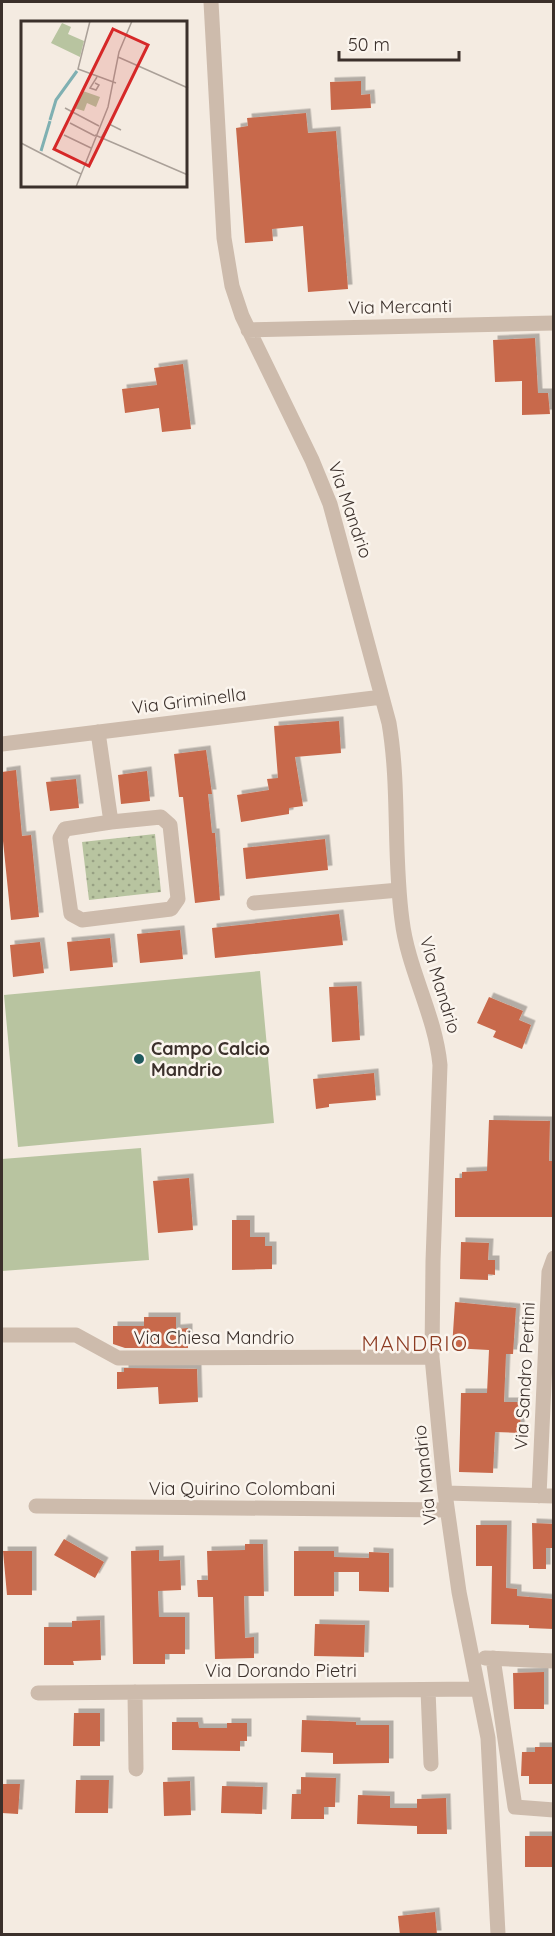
<svg xmlns="http://www.w3.org/2000/svg" width="555" height="1936" font-family="Quicksand,sans-serif">
	<style>
		.grass { fill: url(#grass-dots) }
		.pitch { fill: #b8c4a0 }
		.building { fill: #c8694b; filter: url(#shadow) }
		.lines { fill: none; stroke-linecap: round; stroke-linejoin: round }
		.minor { stroke: #cdbbac; stroke-width: 15 }
		.poi-dot { fill: #1f5a5e; stroke: #fbf5ee; stroke-width: 2 }
		.labels { text-anchor: middle; stroke-width: 5; stroke-linejoin: round; paint-order: stroke }
		.street-label { font-size: 18px; fill: #3b302b; stroke: #fbf5ee }
		.poi-label { font-size: 18px; font-weight: bold; fill: #3b302b; stroke: #fbf5ee; text-anchor: start }
		.quarter-label { font-size: 21px; letter-spacing: 1.5px; fill: #8c3b22; stroke: #fbf5ee }
		.inset-river { fill: none; stroke: #7fb0b2; stroke-width: 3 }
		.inset-road { fill: none; stroke: #aaa098; stroke-width: 1.5 }
		.view { fill: #d62828; fill-opacity: 0.15; stroke: #d62828; stroke-width: 3 }
		.inset-edge { fill: none; stroke: #3b302b; stroke-width: 3 }
	</style>
	<defs>
		<pattern id="grass-dots" width="8" height="8" patternUnits="userSpaceOnUse" patternTransform="scale(1.5)"><rect width="8" height="8" fill="#b8c4a0"/><path d="M2 2h.1M6 6h.1" fill="none" stroke="#97a083" stroke-width="1.8" stroke-linecap="round"/></pattern>
		<filter id="shadow"><feDropShadow dx="4.5" dy="-4.5" stdDeviation="0" flood-color="#0004"/></filter>
	</defs>
	<rect width="100%" height="100%" fill="#f4ebe1"/>
	<path class="grass" d="M155,834L161,892L89,900L82,842Z"/>
	<path class="pitch" d="M260,971L274,1123L18,1147L4,995Z
		M141,1148L149,1260L2,1271V1159Z"/>
	<path class="building" d="M361,81V95L370,94L371,108L331,110L330,82Z
		M306,113L308,133L336,131L348,289L308,292L303,226L272,229L273,241L245,243L236,128L248,126L247,118Z
		M535,338L538,393H548L550,414L522,415V381L495,382L493,340Z
		M183,364L191,429L162,432L159,408L125,413L122,389L157,385L154,368Z
		M339,721L341,753L295,757L303,806L289,808V814L241,822L237,795L269,790L267,779L278,778L274,726Z
		M206,750L212,794H208L212,833H215L220,900L195,903L183,797H179L174,754Z
		M16,770L22,836L31,835L39,917L11,920L2,831V772Z
		M147,771L150,801L121,804L118,775Z
		M76,779L79,808L50,811L46,782Z
		M325,839L328,870L246,879L243,848Z
		M339,914L343,945L215,958L212,928Z
		M180,930L183,959L140,963L137,934Z
		M110,938L113,967L70,971L67,942Z
		M40,942L44,973L13,977L10,945Z
		M357,986L360,1040L332,1042L329,987Z
		M489,997L523,1011L519,1020L531,1025L522,1049L493,1037L496,1031L477,1023Z
		M374,1073L376,1100L329,1104V1107L316,1109L313,1079Z
		M489,1120L550,1121L549,1161H554V1217H455V1178H462V1172L487,1171Z
		M189,1178L193,1230L158,1233L153,1181Z
		M232,1220H250V1237H265V1246H272V1269L232,1270Z
		M461,1242L489,1243L488,1260H495V1275L488,1274V1280L460,1279Z
		M455,1302L516,1308L513,1354H506L504,1402H521L520,1433L495,1432L493,1473L459,1472L461,1393H487L489,1350L452,1348Z
		M144,1317H176V1329L188,1328V1348H125L113,1344V1326H144Z
		M124,1368L197,1369L198,1402L159,1404L158,1387L117,1389V1372H124Z
		M532,1523L554,1524V1548H546V1569H533Z
		M476,1525H507L506,1588L517,1589V1596L554,1599V1629L529,1628V1625L491,1624L492,1566H476Z
		M64,1539L104,1562L95,1578L54,1555Z
		M245,1544H263L264,1596H244L245,1638L254,1637V1658L215,1659L213,1597H198L197,1580H208L207,1551L245,1550Z
		M159,1550V1561L180,1560L181,1590L158,1591L159,1617H185V1654H165V1664H133L131,1551Z
		M3,1551H32V1595H7Z
		M294,1551H334V1557L369,1558V1552L389,1553V1592L359,1591V1572H334V1596H294Z
		M100,1620L101,1660L73,1661L74,1665H44V1627H72V1621Z
		M315,1624L365,1625L364,1657L314,1656Z
		M544,1672V1709H514L513,1673Z
		M74,1713H100V1746H73Z
		M302,1720L356,1722V1725H389V1763L333,1764V1753L301,1752Z
		M172,1722H198L199,1728H227V1723H247V1741H240V1751L172,1750Z
		M535,1747H554L552,1784H529V1776H521L522,1752H535Z
		M301,1777L336,1778L335,1807H324V1819H291L292,1794H301Z
		M76,1780H109L108,1813H75Z
		M190,1781L191,1815L164,1816L163,1782Z
		M2,1784H20L18,1814L2,1813Z
		M222,1786L263,1787L262,1814L221,1813Z
		M358,1795L390,1796V1808H417V1799L446,1798L447,1834H417V1826L357,1824Z
		M525,1836H553L552,1867H525Z
		M435,1912L437,1935H400L398,1916Z"/>
	<g class="lines">
		<path class="minor" d="M211,2L224,238L232,286L242,316L312,460L330,504L389,723C400,788 393,854 402,920C408,970 435,1014 440,1065L433,1261L432,1357L445,1493L459,1592L488,1738L498,1934
			M248,330L554,323
			M98,732L111,822L65,829L60,838L71,914L82,920L171,909L178,899L170,825L161,817L111,822
			M2,744L382,697
			M254,903L399,890
			M2,1335H76L118,1358L432,1357
			M445,1493L554,1496
			M539,1496L549,1272L554,1258
			M36,1506L447,1510
			M485,1658L554,1661
			M493,1658L515,1807L554,1810
			M428,1690L431,1764
			M135,1692L136,1769
			M38,1693L478,1689"/>
	</g>
	<circle class="poi-dot" cx="139" cy="1059" r="6"/>
	<g class="labels">
		<g class="street-label">
			<text transform="translate(400 307) rotate(-1)" y="6">Via Mercanti</text>
			<text transform="translate(350 510) rotate(71)" y="6">Via Mandrio</text>
			<text transform="translate(189 701) rotate(-7)" y="6">Via Griminella</text>
			<text transform="translate(440 985) rotate(73)" y="6">Via Mandrio</text>
			<text x="214" y="1344">Via Chiesa Mandrio</text>
			<text transform="translate(525 1376) rotate(-87)" y="6">Via Sandro Pertini</text>
			<text transform="translate(425 1475) rotate(-96)" y="6">Via Mandrio</text>
			<text x="242" y="1495">Via Quirino Colombani</text>
			<text x="281" y="1677">Via Dorando Pietri</text>
		</g>
		<g class="poi-label">
			<text x="151" y="1055">Campo Calcio<tspan x="151" dy="21">Mandrio</tspan></text>
		</g>
		<g class="quarter-label">
			<text x="415" y="1351">MANDRIO</text>
		</g>
	</g>
	<g transform="translate(21 21)">
		<rect width="166" height="166" fill="#f4ebe1"/>
		<path d="M41,2L50,6L47,13L63,20L59,36L30,22ZM62,70L79,76L75,86L66,82L63,90L53,87Z" fill="#b8c4a0"/>
		<path class="inset-river" d="M29,99L35,79L56,50M20,130L29,100"/>
		<path class="inset-road" d="M69,0L57,48L95,62M97,36L167,67M74,62L78,64L75,69L69,67L76,56M44,87L78,105M49,102L74,115M43,114L70,127M74,114L167,154M80,117L88,103L100,109M0,122L60,153M55,166L87,86L98,31L111,0"/>
		<path class="view" d="M92,8L127,24L68,145L33,128Z"/>
		<rect width="166" height="166" class="inset-edge"/>
	</g>
	<rect width="555" height="1936" fill="none" stroke="#3b302b" stroke-width="6"/>
	<path d="M339 51v9h120v-9" fill="none" stroke="#3b302b" stroke-width="3"/>
	<text x="348" y="51" font-size="18" fill="#3b302b" stroke="#fbf5ee" stroke-width="4.5" paint-order="stroke">50 m</text>
</svg>
